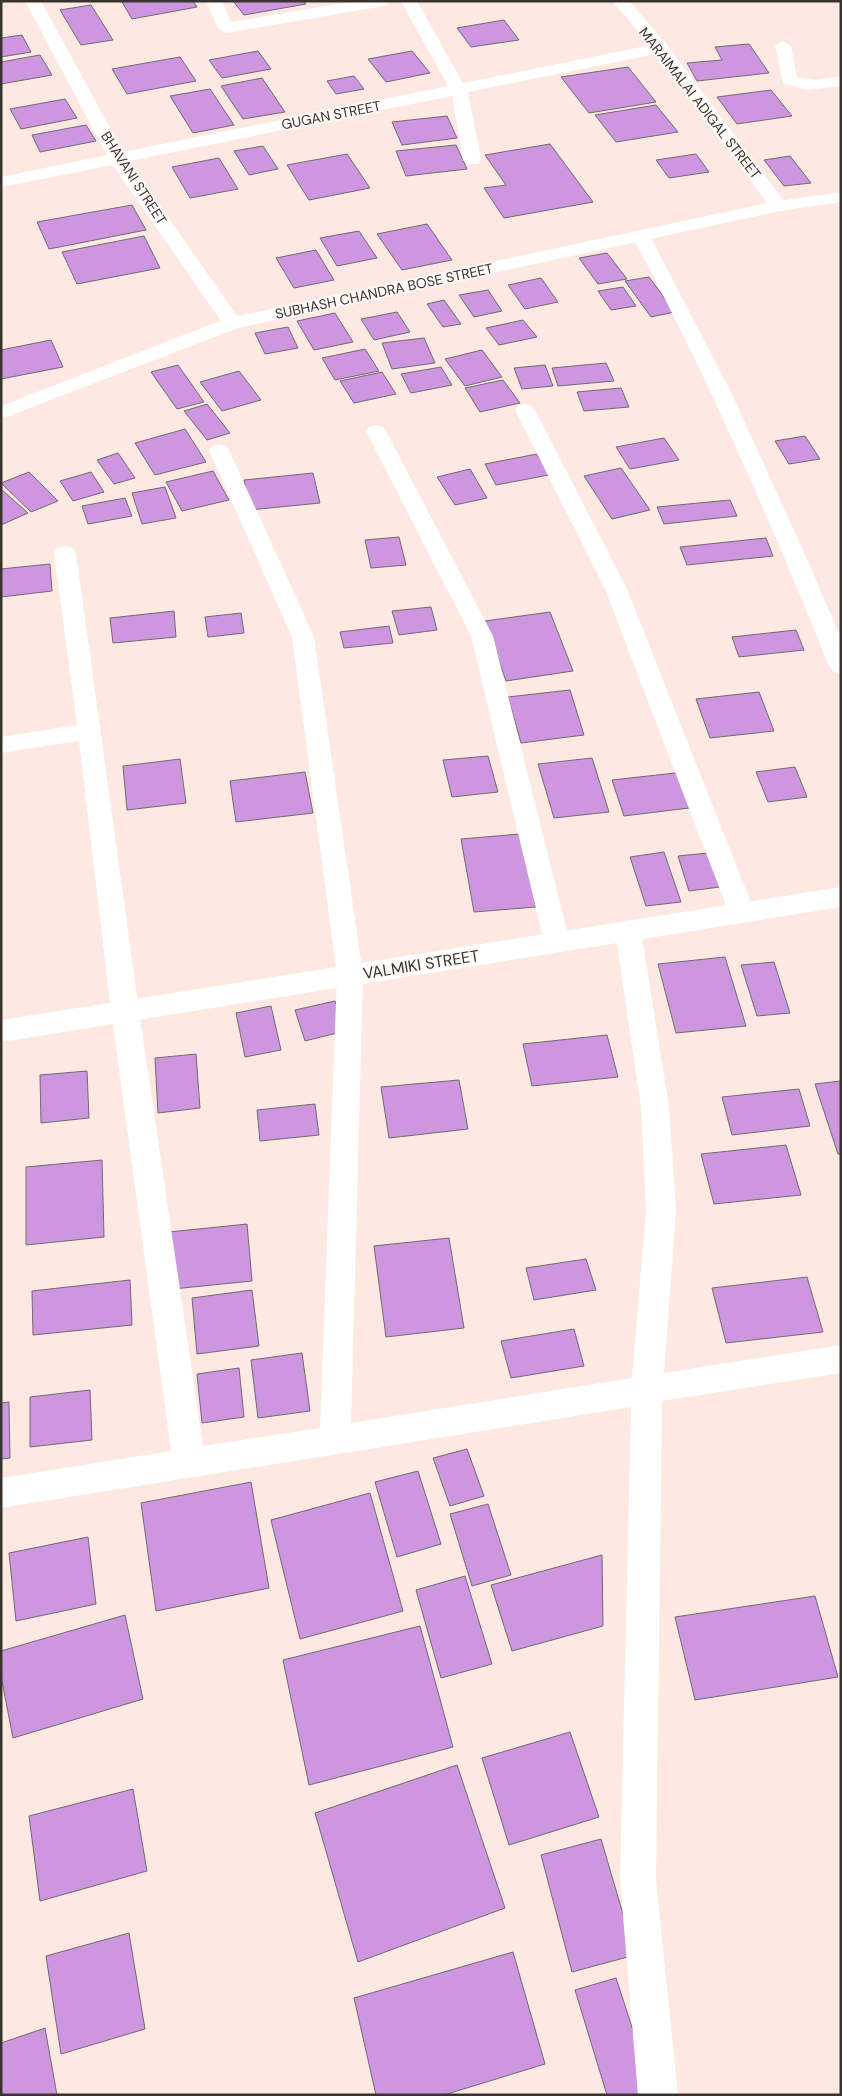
<svg xmlns="http://www.w3.org/2000/svg" width="842" height="2096" font-family="'DM Sans',sans-serif">
	<style>
		.building { fill: #cd96de; stroke: #736976 }
		.lines { fill: none; stroke-linecap: round; stroke-linejoin: round }
		.minor { fill: #fff; fill-rule: evenodd }
		.tertiary { fill: #fff; fill-rule: evenodd }
		.labels { text-anchor: middle; stroke-width: 4; stroke-linejoin: round; paint-order: stroke }
		.far-street-label { font-size: 14px; fill: #3a322f; stroke: #fefaf9 }
		.street-label { font-size: 16px; fill: #3a322f; stroke: #fefaf9 }
	</style>
	<rect width="100%" height="100%" fill="#fde9e1"/>
	<path class="building" d="M129,1H193L197,7L132,19L122,2Z
		M233,1H303L306,4L244,15Z
		M91,5L113,40L81,45L60,10Z
		M504,20L519,40L471,47L457,28Z
		M22,35L31,52L1,57V38Z
		M749,44L769,73L697,81L687,63L722,60L715,47Z
		M258,51L271,69L222,78L209,60Z
		M412,51L430,73L386,82L368,59Z
		M40,55L52,75L1,84V62Z
		M180,57L196,81L127,94L112,69Z
		M628,67L656,102L589,113L561,77Z
		M354,76L364,89L336,94L327,81Z
		M262,78L285,112L243,119L221,86Z
		M210,89L234,125L193,133L170,96Z
		M771,90L792,116L737,124L717,97Z
		M65,99L77,118L21,129L10,109Z
		M656,105L678,132L616,142L595,115Z
		M447,116L457,138L402,145L392,122Z
		M86,125L96,141L40,152L32,135Z
		M550,144L593,202L504,218L484,188L506,185L485,155Z
		M456,145L467,169L406,176L396,151Z
		M263,146L278,169L249,175L234,151Z
		M347,154L370,188L309,200L287,165Z
		M696,154L709,172L669,178L656,160Z
		M790,156L811,183L784,186L764,160Z
		M219,158L238,189L190,198L172,167Z
		M132,205L146,230L49,249L37,222Z
		M427,224L452,260L402,270L377,234Z
		M359,231L377,258L337,266L320,238Z
		M144,236L160,268L77,284L62,252Z
		M316,250L334,280L294,288L276,258Z
		M607,253L627,279L598,284L579,258Z
		M649,277L675,312L651,317L625,281Z
		M541,278L558,302L525,309L508,285Z
		M623,287L636,306L611,310L598,291Z
		M488,290L502,311L474,317L459,295Z
		M444,300L461,324L443,327L427,304Z
		M397,312L410,332L374,340L361,319Z
		M335,313L353,342L314,350L297,321Z
		M523,320L537,337L499,345L486,328Z
		M288,327L298,348L265,354L255,333Z
		M424,338L435,363L392,369L382,343Z
		M51,340L63,367L1,379V350Z
		M365,349L379,371L335,380L322,358Z
		M482,350L502,377L465,386L445,359Z
		M606,363L614,381L558,386L552,368Z
		M178,365L204,402L177,409L151,372Z
		M545,365L553,386L522,389L514,368Z
		M441,367L452,385L411,393L401,374Z
		M239,371L261,400L222,411L200,382Z
		M382,372L396,394L354,403L340,381Z
		M503,380L520,403L480,412L465,388Z
		M621,388L629,407L584,411L577,392Z
		M207,404L230,433L207,440L184,411Z
		M185,429L206,462L155,475L135,443Z
		M805,436L820,459L789,464L775,441Z
		M664,438L679,460L630,469L616,447Z
		M118,453L135,478L114,484L97,460Z
		M537,454L549,475L496,485L485,464Z
		M621,468L650,510L612,519L584,476Z
		M470,469L487,498L455,505L437,477Z
		M213,471L229,500L182,511L166,482Z
		M29,472L58,501L31,512L1,483Z
		M91,472L104,492L73,501L60,481Z
		M313,473L320,503L249,510L244,480Z
		M165,487L176,518L142,524L132,493Z
		M1,489L28,513L1,525Z
		M125,498L132,516L88,524L82,506Z
		M730,500L737,516L664,524L657,507Z
		M399,537L406,565L371,568L365,540Z
		M766,538L773,556L687,565L680,547Z
		M50,564L52,591L1,597V569Z
		M431,607L437,630L399,635L392,611Z
		M174,611L176,637L113,643L110,618Z
		M550,612L573,671L506,681L485,621Z
		M241,613L244,633L208,637L205,617Z
		M389,626L393,643L344,648L340,632Z
		M796,630L804,650L739,657L732,637Z
		M570,690L584,735L521,743L508,697Z
		M759,692L774,731L710,738L696,699Z
		M488,756L498,792L452,797L443,760Z
		M592,758L609,812L554,818L538,764Z
		M180,759L186,803L127,810L123,766Z
		M795,767L807,797L768,802L756,772Z
		M305,772L313,813L236,822L230,781Z
		M684,772L697,807L624,816L612,780Z
		M520,834L536,907L474,912L461,839Z
		M664,852L681,902L646,906L630,857Z
		M708,853L720,887L689,891L678,856Z
		M725,957L746,1026L676,1033L658,964Z
		M774,962L790,1013L757,1016L741,965Z
		M335,1001L345,1031L305,1041L295,1010Z
		M271,1006L281,1050L245,1057L236,1013Z
		M607,1035L618,1077L532,1086L523,1044Z
		M196,1054L200,1108L158,1113L155,1058Z
		M87,1071L89,1118L41,1123L40,1075Z
		M459,1080L468,1129L389,1138L381,1087Z
		M841,1081V1154H838L815,1084Z
		M799,1089L810,1126L732,1135L722,1097Z
		M315,1104L319,1135L260,1141L257,1110Z
		M786,1145L801,1195L714,1204L701,1154Z
		M102,1160L104,1237L26,1245V1167Z
		M247,1224L252,1281L173,1289L169,1232Z
		M449,1238L464,1328L386,1337L374,1246Z
		M586,1259L596,1290L534,1300L526,1268Z
		M807,1277L823,1332L726,1343L712,1288Z
		M130,1280L132,1325L33,1335L32,1291Z
		M252,1290L259,1346L197,1354L192,1298Z
		M574,1329L584,1366L511,1378L501,1341Z
		M302,1353L310,1411L258,1418L251,1360Z
		M239,1368L244,1417L202,1423L197,1374Z
		M90,1390L92,1440L30,1447V1397Z
		M9,1402L10,1458L1,1459V1403Z
		M467,1449L484,1496L450,1506L433,1458Z
		M418,1471L441,1544L397,1557L375,1482Z
		M251,1482L269,1588L156,1611L141,1503Z
		M370,1493L403,1611L300,1639L271,1520Z
		M488,1504L511,1575L472,1586L450,1514Z
		M88,1537L96,1604L16,1621L9,1553Z
		M602,1555L603,1626L512,1651L491,1585Z
		M465,1576L492,1664L441,1678L416,1590Z
		M815,1596L838,1677L695,1700L675,1617Z
		M125,1615L143,1699L13,1738L1,1676V1651Z
		M420,1626L453,1747L309,1785L283,1660Z
		M570,1732L599,1817L509,1845L482,1758Z
		M457,1765L505,1908L358,1962L315,1813Z
		M133,1789L147,1871L40,1901L29,1816Z
		M601,1839L635,1955L572,1972L541,1855Z
		M129,1933L145,2029L61,2054L46,1956Z
		M513,1952L545,2064L444,2095H376L354,1998Z
		M616,1978L654,2095H607L575,1990Z
		M45,2028L57,2095H1V2043Z"/>
	<g class="lines">
		<path class="minor" d="M25,1H41L123,152L448,86L401,1H417L463,83L661,43L667,45L669,48L667,51L661,53L468,92L481,160L478,164H466L463,160L452,96L129,161L242,323L239,327H225L113,165L1,187V177L107,155Z
			M206,1H222L231,22L355,1H392L384,6L226,33L218,28Z
			M783,41L791,46L797,77L814,80L841,76V86L807,90L783,83L775,46Z
			M841,192V202L779,211L773,210L770,206L773,202L779,201Z
			M641,230L648,232L650,236L732,394L806,557L841,638V674L833,671L829,666C770,520 707,375 632,236L634,232Z
			M525,404L532,406L535,410L627,589L755,913L751,920L742,923L733,920L729,913L605,589L515,410L518,406Z
			M376,425L383,427L386,431L493,636L570,942L566,949L557,952L548,949L544,942L471,636L366,431L369,427Z
			M219,444L226,446L229,450L314,637L363,975L351,1423L632,1378L646,1210L641,1107L615,931L619,924L628,921L637,924L641,931L669,1107L676,1210L664,1373L841,1345V1373L662,1401L656,1880L678,2095H638L620,1880L631,1407L1,1508V1478L171,1451L111,1011L79,741L1,753V737L77,725L54,553L57,548L65,546L73,548L76,553L139,1011L203,1446L320,1428L337,975L292,637L209,450L212,446Z"/>
		<path class="tertiary" d="M612,1H629L667,45L785,202L788,206L785,210L238,328L1,419V406L225,319L767,203L655,51Z
			M841,887V907L1,1042V1020Z"/>
	</g>
	<g class="labels">
		<g class="far-street-label">
			<text transform="translate(700 103) rotate(52)" y="5">MARAIMALAI ADIGAL STREET</text>
			<text transform="translate(331 115) rotate(-11)" y="5">GUGAN STREET</text>
			<text transform="translate(134 178) rotate(57)" y="5">BHAVANI STREET</text>
			<text transform="translate(384 291) rotate(-12)" y="5">SUBHASH CHANDRA BOSE STREET</text>
		</g>
		<g class="street-label">
			<text transform="translate(421 964) rotate(-9)" y="6">VALMIKI STREET</text>
		</g>
	</g>
	<rect width="842" height="2096" fill="none" stroke="#3a322f" stroke-width="5"/>
</svg>
